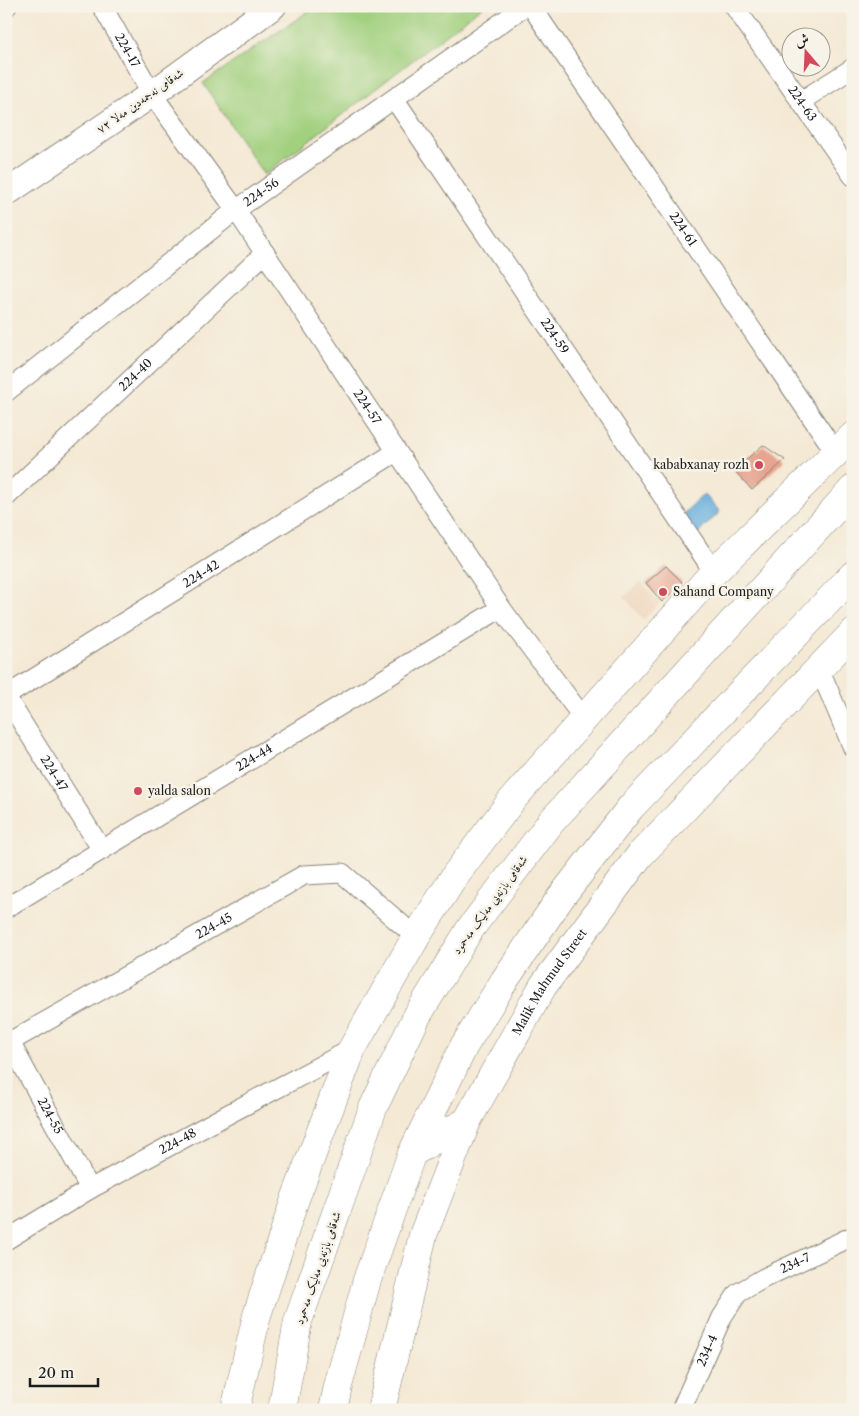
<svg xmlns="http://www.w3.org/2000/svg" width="859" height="1416" font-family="'Libre Caslon Text',Amiri,serif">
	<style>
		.built { fill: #efd6bb }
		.green { fill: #a1d07e; stroke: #5e764d }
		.water { fill: #66aedd; stroke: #41657c }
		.building { fill: #e7a590 }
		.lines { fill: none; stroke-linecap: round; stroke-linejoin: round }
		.street-casing { stroke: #888278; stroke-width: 21 }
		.secondary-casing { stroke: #888278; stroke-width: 28 }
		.primary-casing { stroke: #888278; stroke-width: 29 }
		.highway-casing { stroke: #888278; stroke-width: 29 }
		.street { stroke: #fff; stroke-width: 19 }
		.secondary { stroke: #fff; stroke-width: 26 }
		.primary { stroke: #fff; stroke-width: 28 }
		.highway { stroke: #fff; stroke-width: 28 }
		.poi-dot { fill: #d1495b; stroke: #f7f3e8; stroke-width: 2 }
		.labels { text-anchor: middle; stroke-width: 5; stroke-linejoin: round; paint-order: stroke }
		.street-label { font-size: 12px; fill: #1c1c1c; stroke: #f7f3e8 }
		.poi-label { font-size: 12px; fill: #1c1c1c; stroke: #f7f3e8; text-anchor: start }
	</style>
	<rect width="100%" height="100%" fill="#f7f3e8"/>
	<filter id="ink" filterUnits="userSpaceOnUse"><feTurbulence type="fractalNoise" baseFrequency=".02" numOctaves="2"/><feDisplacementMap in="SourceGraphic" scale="10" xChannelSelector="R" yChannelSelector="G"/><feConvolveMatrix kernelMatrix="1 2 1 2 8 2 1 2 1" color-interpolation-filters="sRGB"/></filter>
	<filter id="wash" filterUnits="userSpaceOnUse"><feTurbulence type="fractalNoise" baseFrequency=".0096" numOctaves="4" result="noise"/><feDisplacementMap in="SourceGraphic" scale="20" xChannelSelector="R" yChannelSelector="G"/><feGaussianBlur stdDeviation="1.12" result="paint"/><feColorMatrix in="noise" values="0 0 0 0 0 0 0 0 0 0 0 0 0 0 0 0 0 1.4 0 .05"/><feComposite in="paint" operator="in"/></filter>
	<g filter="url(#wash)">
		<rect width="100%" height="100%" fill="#f4e9d4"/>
		<path class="built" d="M641,582L660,603L643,620L624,597Z"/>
		<path class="green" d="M316,6H483L264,175L203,83Z"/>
		<path class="water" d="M704,494L720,512L694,537L680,517Z"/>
		<g id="blocks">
			<path class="building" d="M763,445L785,460L752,490L734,470Z
				M666,566L682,582L662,602L646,583Z"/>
		</g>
	</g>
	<g filter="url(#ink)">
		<use href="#blocks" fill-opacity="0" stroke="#888278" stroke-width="1"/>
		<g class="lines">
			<g class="street-casing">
				<g id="street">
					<path id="s1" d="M102,6L152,94L236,210L501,608L584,719"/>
					<path id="s2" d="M531,6L836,453"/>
					<path id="s3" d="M734,6L853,176"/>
					<path d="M6,7L7,6"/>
					<path id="s4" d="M395,100L714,572"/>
					<path d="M801,101L853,68"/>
					<path id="s5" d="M6,392L236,210L525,6"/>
					<path id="s6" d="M6,497L265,253"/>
					<path d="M819,668L853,748"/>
					<path id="s7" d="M6,696L396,452"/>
					<path id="s8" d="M6,697L102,850"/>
					<path id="s9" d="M6,908L501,608"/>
					<path id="s10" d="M10,1042L90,1189"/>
					<path id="s11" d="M6,1044L304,875L342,873L416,937"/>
					<path id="s12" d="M6,1240L90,1189L234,1111L352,1049"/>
					<path id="s13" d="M681,1410L722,1317L738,1293L764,1278L853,1236"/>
				</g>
			</g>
			<g class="secondary-casing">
				<path id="secondary" d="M6,193L152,94L273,6"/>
			</g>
			<g class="primary-casing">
				<g id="primary">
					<path d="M235,1410L257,1315L294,1202L352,1049L416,937L456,874L512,800L714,572L853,436"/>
					<path id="s14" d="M381,1410L423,1235L467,1121L543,986L640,855L853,633"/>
				</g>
			</g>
			<g class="highway-casing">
				<path id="highway" d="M412,1153L467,1121
					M282,1410L298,1321L373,1108L417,1016L470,929L551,822L853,489
					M333,1410L338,1386L367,1280L412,1153L464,1046L504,981L561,897L631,807L853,575"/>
			</g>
			<use href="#street" class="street"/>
			<use href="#secondary" class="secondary"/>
			<use href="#primary" class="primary"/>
			<use href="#highway" class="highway"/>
		</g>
	</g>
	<g class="poi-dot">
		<circle cx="759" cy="465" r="5"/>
		<circle cx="663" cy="592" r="5"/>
		<circle cx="138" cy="791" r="5"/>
	</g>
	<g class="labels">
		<g class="street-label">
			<text dy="4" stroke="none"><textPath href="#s1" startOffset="51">224-17</textPath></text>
			<text transform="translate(140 101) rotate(-35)" y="4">شەقامی نەجمەدین مەلا ٧٢</text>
			<text dy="4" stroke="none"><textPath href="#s3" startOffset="119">224-63</textPath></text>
			<text dy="4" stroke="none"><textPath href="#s5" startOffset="324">224-56</textPath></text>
			<text dy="4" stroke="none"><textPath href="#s2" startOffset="270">224-61</textPath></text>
			<text dy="4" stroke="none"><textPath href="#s4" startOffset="285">224-59</textPath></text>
			<text dy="4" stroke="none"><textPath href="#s6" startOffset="178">224-40</textPath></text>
			<text dy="4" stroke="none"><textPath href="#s1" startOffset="481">224-57</textPath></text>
			<text dy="4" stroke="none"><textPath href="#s7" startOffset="230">224-42</textPath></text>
			<text dy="4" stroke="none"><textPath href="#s9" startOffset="290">224-44</textPath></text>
			<text dy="4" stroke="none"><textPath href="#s8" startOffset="90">224-47</textPath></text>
			<text transform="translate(490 905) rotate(-54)" y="4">شەقامی بازنەیی مەلیک مەحمود</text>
			<text dy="4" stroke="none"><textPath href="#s11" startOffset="239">224-45</textPath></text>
			<text dy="4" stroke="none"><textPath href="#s14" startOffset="464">Malik Mahmud Street</textPath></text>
			<text dy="4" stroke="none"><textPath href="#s10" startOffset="84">224-55</textPath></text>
			<text dy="4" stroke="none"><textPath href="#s12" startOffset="198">224-48</textPath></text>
			<text dy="4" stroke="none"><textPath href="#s13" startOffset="195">234-7</textPath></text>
			<text transform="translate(318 1268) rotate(-71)" y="4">شەقامی بازنەیی مەلیک مەحمود</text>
			<text dy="4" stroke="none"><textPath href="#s13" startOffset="65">234-4</textPath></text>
		</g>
		<g class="poi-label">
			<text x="749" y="469" text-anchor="end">kababxanay rozh</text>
			<text x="673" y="596">Sahand Company</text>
			<text x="148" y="795">yalda salon</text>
		</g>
	</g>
	<rect width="859" height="1416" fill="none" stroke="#f7f3e8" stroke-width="25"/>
	<g transform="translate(806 52) rotate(341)"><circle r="24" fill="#f7f3e8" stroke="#9f9d96"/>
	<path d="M0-4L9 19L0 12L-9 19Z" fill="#d1495b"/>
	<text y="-8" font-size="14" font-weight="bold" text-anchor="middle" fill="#1c1c1c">ش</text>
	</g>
	<path d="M30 1378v8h68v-8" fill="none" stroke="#1c1c1c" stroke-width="2.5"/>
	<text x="38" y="1378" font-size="15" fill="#1c1c1c" stroke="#f7f3e8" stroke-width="4" paint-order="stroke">20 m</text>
</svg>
